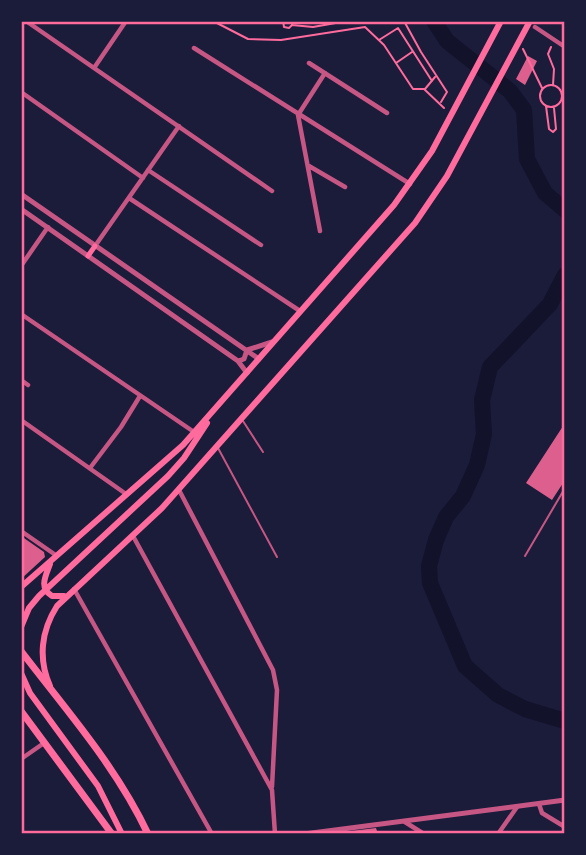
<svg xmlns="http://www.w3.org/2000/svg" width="586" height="855" font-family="'Exo 2',sans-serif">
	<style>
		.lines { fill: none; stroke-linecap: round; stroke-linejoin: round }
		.river { stroke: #12122b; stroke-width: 16 }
		.building { fill: #dd5f8e }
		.path { stroke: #ff6b9d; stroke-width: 2 }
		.service { stroke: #c65784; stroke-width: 2 }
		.minor { stroke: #c65784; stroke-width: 4.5 }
		.tertiary { stroke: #c65784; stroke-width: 5 }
		.secondary { stroke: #ff6b9d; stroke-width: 5 }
		.primary { stroke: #ff6b9d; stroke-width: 6 }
		.trunk { stroke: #ff6b9d; stroke-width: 7 }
		.neatline { fill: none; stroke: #ff6b9d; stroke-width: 2.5 }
	</style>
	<rect width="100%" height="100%" fill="#1b1b3a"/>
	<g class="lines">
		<path class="river" d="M434,21L447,41L510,91L524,110L527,159L545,193L565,210
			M565,275L550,304L490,367L482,400L484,434L477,465L463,496L446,517L436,540L429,566L430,583L465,666L498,695L525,709L565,721"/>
	</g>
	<path class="building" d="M528,56L537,61L525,85L516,79Z
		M565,423V480L552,500L526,483Z
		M21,536L44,552L45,557L21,579Z
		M376,828L378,834H351V831Z"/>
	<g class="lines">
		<path class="path" d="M213,21L248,39L281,40L365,27L384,45L413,89H424L444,108
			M283,21L284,27L289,28L292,25V21
			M404,21L421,52L447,92L441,102
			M292,25L313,27L347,21
			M379,40L398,28L432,81
			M551,47L548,54L554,69L553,85
			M523,49L542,88
			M396,63L412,52
			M540 96a11 11 0 1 1 22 0a11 11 0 1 1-22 0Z
			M425,89L435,77
			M546,106L549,129L553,132L556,129L554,108"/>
		<path class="service" d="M243,421L263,452
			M218,448L277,557
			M525,556L565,488"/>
		<path class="minor" d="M26,21L272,191
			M535,27L565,47
			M194,48L410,184
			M309,63L387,113
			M94,68L126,21
			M21,92L143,178
			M309,166L345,187
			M148,170L261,245
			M129,198L300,311
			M320,231L298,115L325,73
			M95,246L179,126
			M21,266L48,227
			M21,314L194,432
			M21,380L28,385
			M21,420L126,494
			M90,468L121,427L140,396
			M179,490L273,670L277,690L272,787
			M21,531L57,556
			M133,536L272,790L275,834
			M74,589L212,834
			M21,759L44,743
			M539,804L542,813L565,827
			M405,822L424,834
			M498,834L517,807"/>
		<path class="tertiary" d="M21,194L259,359
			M21,209L238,361L247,373
			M238,361L244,359L247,350L272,342
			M304,834L565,800"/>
		<path class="secondary" d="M88,256L95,246"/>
		<path class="primary" d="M50,564C45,577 39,588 52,596H64
			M21,587L183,445L394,205L432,151L501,21
			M21,627L29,608L39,596L168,476L184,458L207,423
			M21,673L30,693L98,786L122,834
			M50,686C38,659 41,631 57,606L162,508L415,223L447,176L530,21"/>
		<path class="trunk" d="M21,651C66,710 116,766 148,834
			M21,711L112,834"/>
	</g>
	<rect width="586" height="855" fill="none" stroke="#1b1b3a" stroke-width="46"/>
	<rect x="23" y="23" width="540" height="809" class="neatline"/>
</svg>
